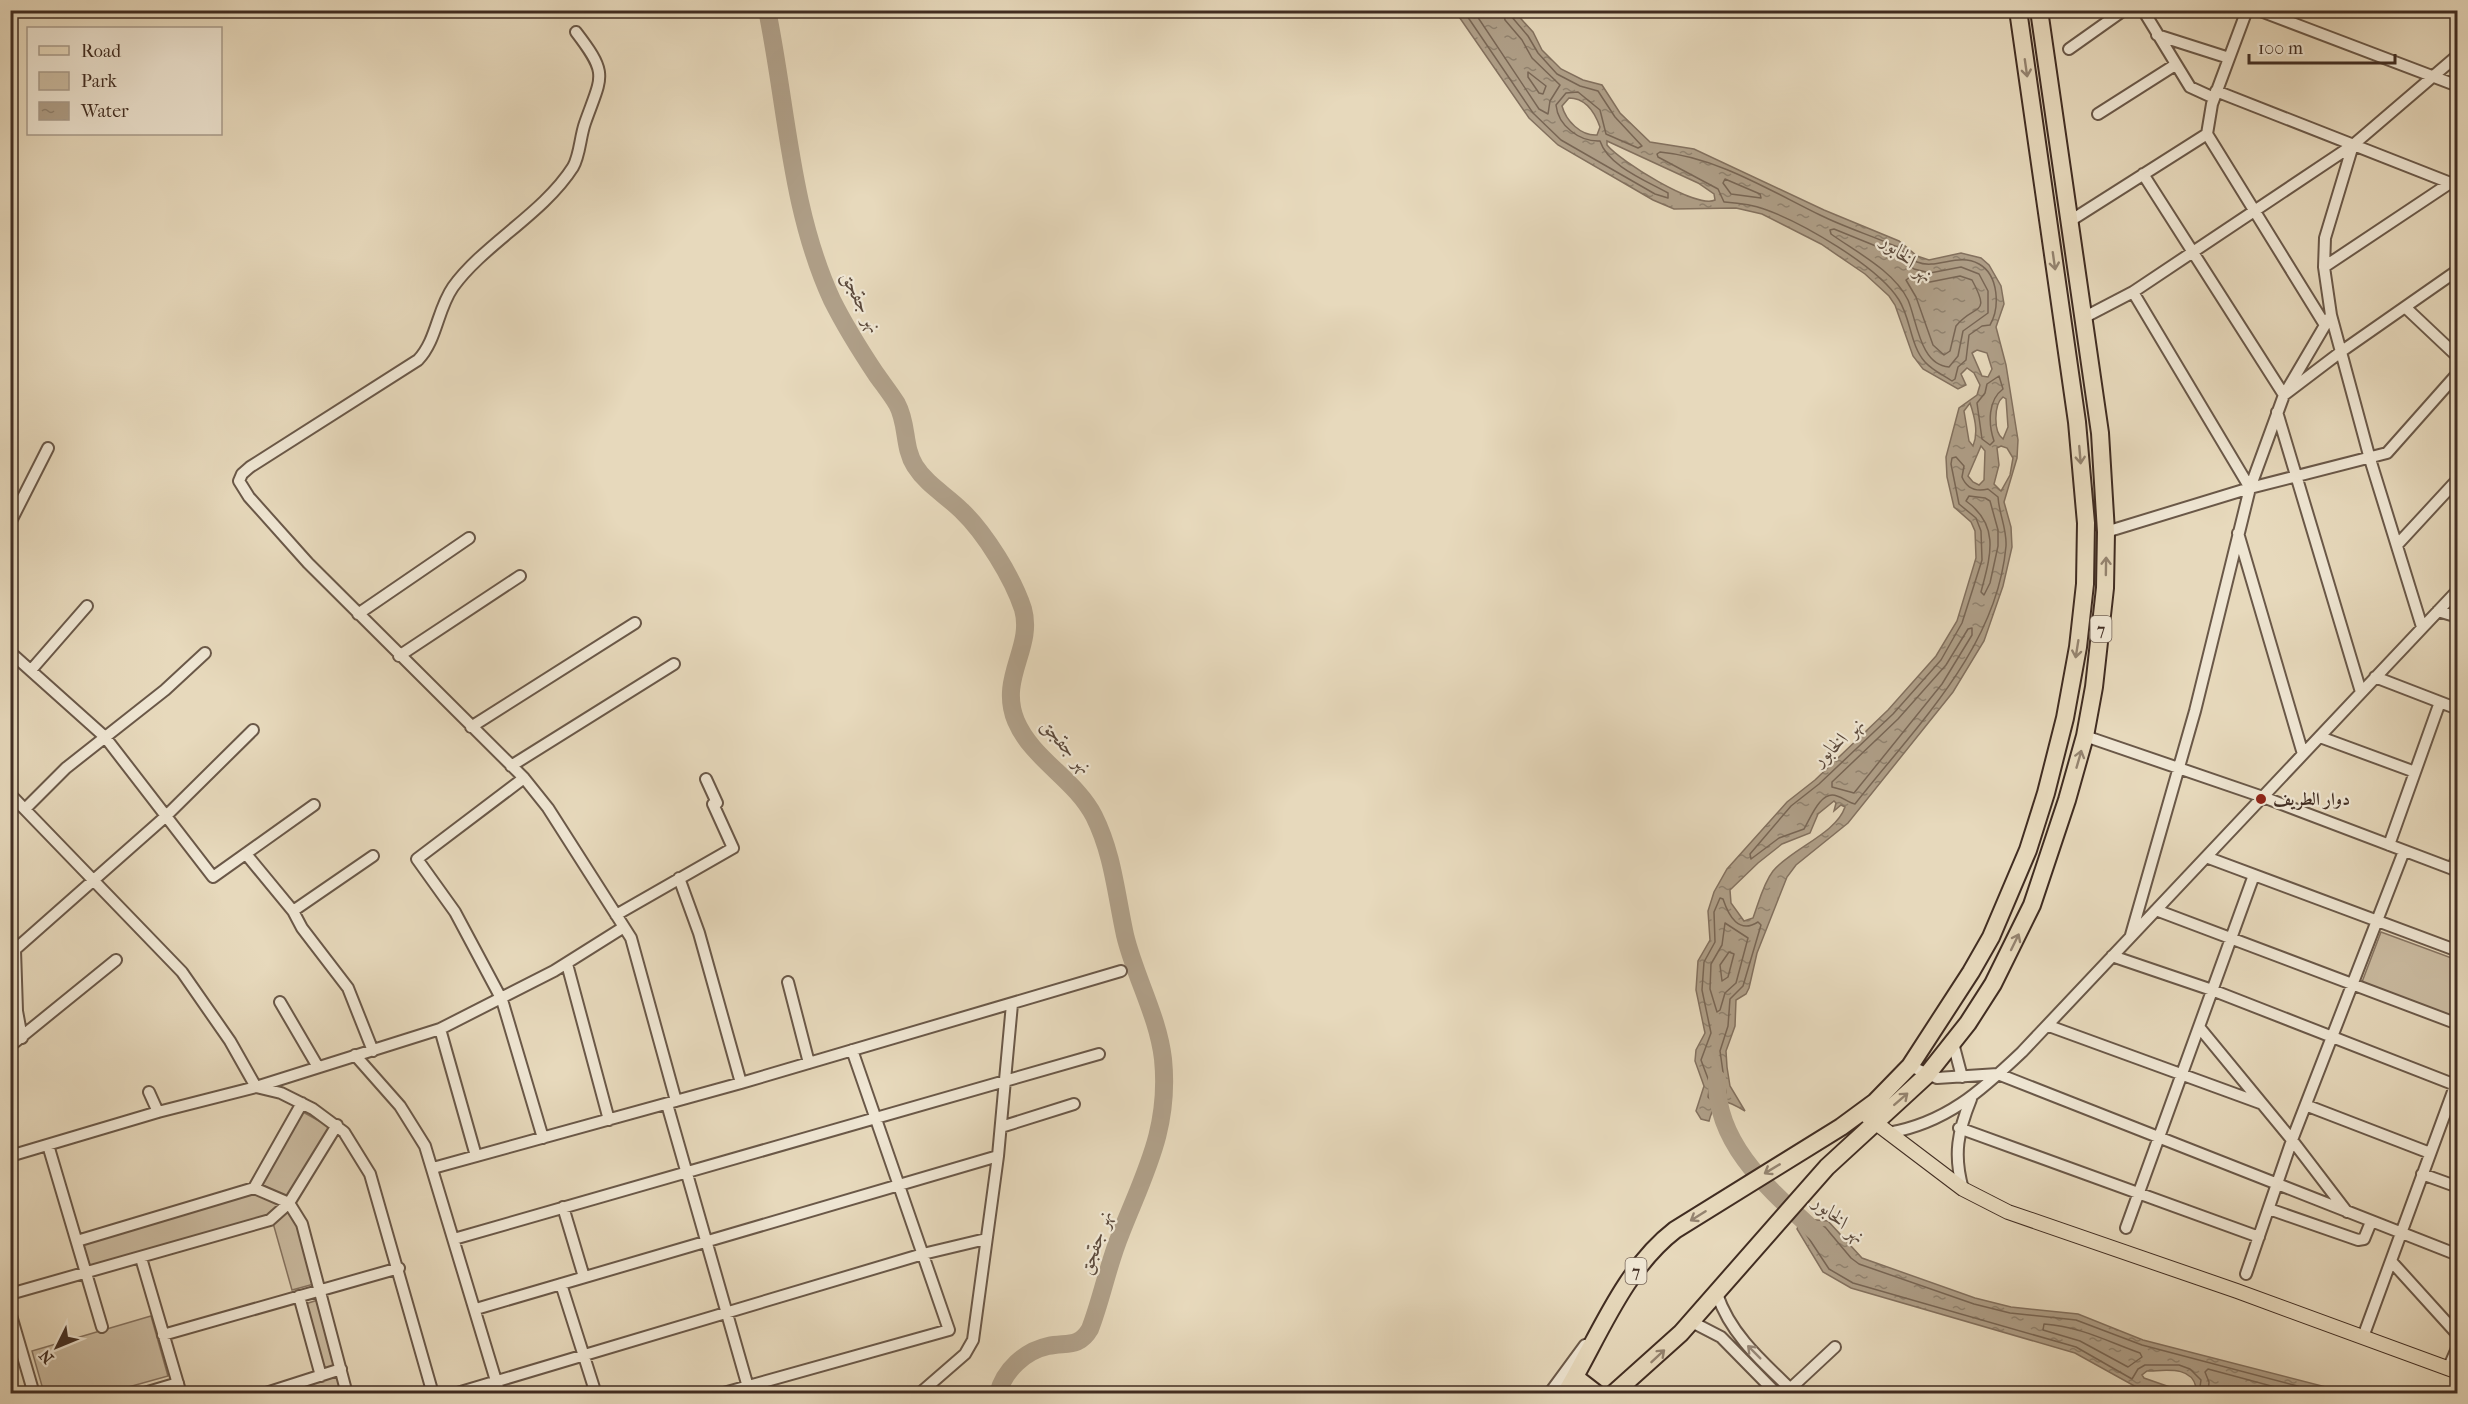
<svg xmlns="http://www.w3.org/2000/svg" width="2468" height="1404" font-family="'IM FELL French Canon',Amiri,serif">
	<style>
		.park { fill: #cbbca2; stroke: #867462; stroke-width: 1.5 }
		.water { fill: url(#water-ripples); stroke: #83715f; stroke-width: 1.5; fill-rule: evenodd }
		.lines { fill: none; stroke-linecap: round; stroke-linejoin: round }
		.shore { stroke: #786655; stroke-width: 1.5 }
		.river { stroke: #af9f88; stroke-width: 18 }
		.minor-casing { stroke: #6a5848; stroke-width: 14 }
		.major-casing { stroke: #412d22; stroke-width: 16 }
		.highway-casing { stroke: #412d22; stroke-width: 20 }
		.minor { stroke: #efe6d3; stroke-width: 10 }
		.major { stroke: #e7d9bc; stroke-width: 14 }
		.highway { stroke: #e7d9bc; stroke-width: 16 }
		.oneway { stroke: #94836f }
		.oneway2 { stroke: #988a7a }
		.poi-dot { fill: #8f2418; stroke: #efe6d3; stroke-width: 2 }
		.labels { text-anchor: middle; stroke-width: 4.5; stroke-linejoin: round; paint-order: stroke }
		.shield { fill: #efe6d3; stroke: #756457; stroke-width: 1.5 }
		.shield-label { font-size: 16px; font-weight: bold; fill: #412d22 }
		.poi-label { font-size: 18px; font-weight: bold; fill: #412d22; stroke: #efe6d3; text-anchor: start }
		.water-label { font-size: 20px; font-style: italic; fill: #5c4a3c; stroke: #efe6d3 }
	</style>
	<defs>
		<pattern id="water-ripples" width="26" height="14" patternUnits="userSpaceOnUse" patternTransform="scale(1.5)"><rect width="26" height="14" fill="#af9f88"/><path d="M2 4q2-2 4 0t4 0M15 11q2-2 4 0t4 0" fill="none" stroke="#90826f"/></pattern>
	</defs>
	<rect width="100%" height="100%" fill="#e7d9bc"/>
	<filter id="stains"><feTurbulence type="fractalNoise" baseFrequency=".00333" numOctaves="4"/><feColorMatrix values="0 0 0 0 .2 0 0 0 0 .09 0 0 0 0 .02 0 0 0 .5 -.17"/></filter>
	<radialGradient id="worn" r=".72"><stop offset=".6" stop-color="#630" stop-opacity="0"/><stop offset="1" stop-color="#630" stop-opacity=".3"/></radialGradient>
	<path class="park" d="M2381,932L2457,960V1018L2362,982Z
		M303,1112L330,1127L288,1199L261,1184Z
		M253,1191L281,1205L267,1217L90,1267L83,1243Z
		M290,1209L294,1214L314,1284L292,1290L273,1223Z
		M318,1300L337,1368L324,1372L305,1304Z
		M151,1316L168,1376L107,1393H44L32,1351Z
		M339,1376L344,1394H274Z"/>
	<path class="water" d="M1455,11H1514L1533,32L1542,50L1561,69L1583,80L1602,85L1620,113L1650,142L1694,149L1824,210L1899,241L1917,256L1929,260L1961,253L1981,258L1989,265L2001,286L2004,304L1996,327L2006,365L2018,440L2017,458L2004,502L2011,527L2012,547L2003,586L1984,641L1953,692L1848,823L1796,865L1787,877L1757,953L1749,988L1746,994L1736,1000L1735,1026L1726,1051L1727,1067L1730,1086L1745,1111C1725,1099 1716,1095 1709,1121L1701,1119L1696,1111L1704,1086L1695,1061L1696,1050L1705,1033L1696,990L1698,961L1710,940L1708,911L1714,892L1727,869L1787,802L1815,780L1888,710L1936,656L1957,621L1976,558L1975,531L1971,522L1954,507L1947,477L1946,457L1959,408L1977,395L1980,385L1974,373L1967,368L1961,374L1966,385L1958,389L1923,369L1913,356L1895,305L1889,296L1865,274L1821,244L1762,214L1736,208L1674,209L1653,200L1558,145L1529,118ZM1569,98C1586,98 1595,113 1600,127L1597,135C1581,136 1566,121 1562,106ZM1607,141L1698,183L1714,194L1715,200C1696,209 1620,161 1607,145ZM1977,350L1987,353L1992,369L1988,377L1982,376L1972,353ZM2003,397L2006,399L2008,427L2003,439C1993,432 1994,404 2003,397ZM1970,403C1974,415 1979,432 1973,446L1969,441L1964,411ZM1981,446L1985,451L1984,480L1979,485L1973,482L1968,476ZM2001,446L2007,448L2013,458L2010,475L2001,491L1994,484L1999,465L1997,448ZM1834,801L1836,803L1834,811L1841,805L1845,807C1836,834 1791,849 1773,871C1763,884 1759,902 1753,918L1744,921L1731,903L1730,890L1758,863L1782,844L1810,833L1818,814Z
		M1805,1219L1828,1221L1862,1258L1975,1298L2011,1307L2078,1314L2143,1340L2349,1393H2147L2075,1353L1851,1288L1823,1272L1797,1229L1800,1222ZM2147,1371C2164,1371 2191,1365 2196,1387L2192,1392L2187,1393L2144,1378L2142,1375Z"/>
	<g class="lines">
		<path class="shore" d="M1463,10L1533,113L1561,140L1655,194L1668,198V193C1647,181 1608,166 1600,141C1580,142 1558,126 1556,105L1566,93L1578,92L1600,110L1606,134L1638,148L1642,146L1615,117L1598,91L1580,86L1557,74L1538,53L1528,36L1511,16L1510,10
			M1473,10L1539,109L1548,114L1550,101L1560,85L1532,58L1522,40L1505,20L1503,10
			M1528,72L1546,86L1543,94L1539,93L1528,77Z
			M1660,152C1716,157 1769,190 1820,215C1844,227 1870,235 1895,246C1904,250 1908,259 1917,262C1937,270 1958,252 1979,264C1999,275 2000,308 1990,325L1982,326L1969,335L1966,360L1958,367L1955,379L1952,381C1943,375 1932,370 1925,362C1910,345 1911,319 1899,300C1878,266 1801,222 1764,209C1751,204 1737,203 1724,202L1718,189L1658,157L1657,154Z
			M1725,179L1760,194L1761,198L1731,194L1723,183Z
			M1834,229L1893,253L1914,269L1930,273L1961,267L1979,274L1988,291V313L1963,331L1958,356L1949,367C1920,365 1917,321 1908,300C1894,271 1856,252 1831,234L1830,230Z
			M1960,276L1972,280C1992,317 1974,303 1956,326L1950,351L1944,355L1933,345L1916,297L1906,280L1910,277L1930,282Z
			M1999,376L2003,389C1988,400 1988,423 1994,441L1990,445L1982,439L1977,403L1985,393L1987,384Z
			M1956,457L1964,466L1962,477C1967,489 1976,492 1988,489L1998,497C1999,514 2007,529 2006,546C1997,649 1915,727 1855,804C1849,803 1844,798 1837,796C1821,789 1810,819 1804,829L1779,838L1751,859L1750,854L1791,806L1819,784L1893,714L1941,660L1962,623L1982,560L1981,531L1976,518L1959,504L1951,464L1952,458Z
			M1969,496L1985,498L1990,501L1998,530V546L1990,583L1984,595L1981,592C1990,557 2001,526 1966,501Z
			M1972,628V635L1942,684L1854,793L1832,787V782L1898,719L1946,665L1968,629Z
			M1720,898L1723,899C1729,917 1739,934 1758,922L1761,925L1743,986L1730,999L1728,1026L1720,1051L1726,1093L1711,1100L1708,1097L1710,1084L1701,1060L1711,1033L1702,990L1704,962L1715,942L1714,912Z
			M1725,923L1748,938L1736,983L1725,993L1720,1010L1717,1012L1710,989L1711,964L1722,945Z
			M1729,952L1734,954L1728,977L1722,981L1720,965Z
			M2044,1324C2082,1327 2106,1341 2140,1353L2142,1357L2128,1367L2080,1341L2043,1330Z
			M2199,1394L2201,1380L2190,1369L2179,1365H2145L2138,1369L2132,1379L2076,1347L1853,1283L1829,1269L1804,1231V1227H1825L1851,1258L1859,1264L1974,1304L2010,1313L2076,1320L2142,1345L2328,1394
			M2208,1394L2209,1382L2205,1372L2208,1369L2301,1394"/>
		<path class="river" d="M767,10C787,107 790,209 832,300C845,326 860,350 876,374C883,384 891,394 897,404C908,424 903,447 915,466C927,485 946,495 962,511C985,533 1013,578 1023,609C1034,648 998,678 1016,721C1032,759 1075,779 1094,816C1113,854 1116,894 1125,935C1135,977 1158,1016 1163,1059C1170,1128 1145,1172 1121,1233C1108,1264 1102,1298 1090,1329C1079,1348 1067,1342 1048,1346C1025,1351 1004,1370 998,1394
			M1717,1079C1715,1147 1775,1194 1820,1236"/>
		<g class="minor-casing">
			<path id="minor" d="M2143,10L2190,87L2214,98
				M2247,10L2212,104L2207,134L2325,325
				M2258,10L2458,86
				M576,32C609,75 602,75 585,123C580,137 580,155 573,167C543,214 484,244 453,287C437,310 437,340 418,360L250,467L242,474L239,481L249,497L308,563L524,778L548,808L631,938L676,1101
				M2157,35L2229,58
				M2069,49L2124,10
				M2216,91L2458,186
				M2098,114L2175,65
				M2353,145L2325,238L2324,267L2331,315L2370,459L2422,627
				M2143,174L2284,395L2342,351L2458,270
				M2070,221L2207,134
				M2324,267L2450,183
				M2133,292L2250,488
				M2405,307L2458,357
				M2085,317L2133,292L2353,145L2458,55
				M2277,412L2361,692
				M10,523L48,448
				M2106,532L2250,488L2387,453L2458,373
				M2238,533L2303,754
				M2397,545L2458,479
				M2438,611L2458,617
				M358,614L469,538
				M10,652L105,737L213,877L314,805
				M399,656L520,576
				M32,669L87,606
				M2375,677L2458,709
				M471,727L635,623
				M2085,736L2263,797L2458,871
				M2320,737L2415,772
				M511,766L674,664
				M524,778L417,859L455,912L502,1000L543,1138
				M10,794L182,972L230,1041L256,1087L440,1029L554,971L624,927
				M25,809L66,768L165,690L205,653
				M2389,845L2440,702
				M246,854L293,911L302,928L348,988L373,1051
				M2206,857L2458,951
				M2452,869L2458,856
				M679,878L699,933L741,1083
				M2156,910L2458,1024
				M293,911L373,856
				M616,915L733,848L713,804L717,803L706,779
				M2131,935L2195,711L2250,488L2284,395L2331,315
				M15,950L17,1011L22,1038
				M10,954L165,817L253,730
				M2112,956L2212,990L2458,1086
				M567,964L609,1120
				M788,982L809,1063
				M280,1002L318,1067
				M2049,1026L2260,1103
				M2199,1027L2292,1140L2347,1212
				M440,1029L476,1156
				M1953,1043L1962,1077
				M10,1046L116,960
				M355,1055L400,1106L425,1146L500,1394
				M1910,1066L1937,1078L1998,1074L2458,1255
				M149,1092L158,1112
				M667,1104L750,1394
				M2308,1106L2430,1153
				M1001,1127L1074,1104
				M1959,1128L2259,1237
				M1888,1133C1946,1123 1981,1091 2022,1052L2458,590
				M48,1145L102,1327
				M10,1156L158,1112L256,1087L281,1093L313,1109L344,1132L370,1174L433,1394
				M433,1168L741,1083L1121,971
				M2422,1174L2458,1187
				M254,1188L289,1203L302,1224L347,1394
				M1963,1189C1953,1155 1958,1131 1971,1099
				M563,1207L584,1277
				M2269,1209L2358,1240L2364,1239L2371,1222
				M2126,1228L2254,875
				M454,1239L1099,1054
				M77,1241L254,1188L302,1103
				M141,1258L181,1394
				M2391,1261L2458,1335
				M2246,1274L2292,1140L2404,851
				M561,1284L596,1394
				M10,1294L270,1220L289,1203L337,1125
				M1717,1294C1731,1336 1765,1364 1796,1394
				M299,1296L321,1376
				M476,1309L998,1156
				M10,1312L34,1394
				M1692,1322L1721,1337L1777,1394
				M163,1335L399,1268
				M2363,1337L2458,1078
				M2448,1369L2458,1346
				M1791,1388L1835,1347
				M141,1394L178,1383
				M263,1394L341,1369
				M454,1394L923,1254L986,1239
				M720,1394L949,1330L852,1050
				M919,1394L965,1354L973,1340L998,1156L1012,1004
				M1549,1394L1585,1345"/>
		</g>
		<g class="major-casing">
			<path id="major" d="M1868,1117L1963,1189L2008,1212L2237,1291L2458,1372"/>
		</g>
		<g class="highway-casing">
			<path id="highway" d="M1575,1377L1597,1394
				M1565,1394C1598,1339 1623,1270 1675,1230L1841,1127L1875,1102L1910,1066L1971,972L1991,937L2028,850L2046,793L2065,718L2078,647L2085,584L2086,523L2077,422L2018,10
				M1613,1394L1681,1333L1827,1167L1926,1076L1968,1023L1993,984L2032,905L2067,800L2085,736L2094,687L2105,588L2106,532L2100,433L2039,10"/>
		</g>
		<use href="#minor" class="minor"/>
		<use href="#major" class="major"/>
		<use href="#highway" class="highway"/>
	</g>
	<defs><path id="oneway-shaft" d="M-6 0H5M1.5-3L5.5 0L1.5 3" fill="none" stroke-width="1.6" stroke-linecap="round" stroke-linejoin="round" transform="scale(1.5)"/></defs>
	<g class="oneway">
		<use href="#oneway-shaft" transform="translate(2026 68) rotate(82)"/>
		<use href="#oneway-shaft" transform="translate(2054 261) rotate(82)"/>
		<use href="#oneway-shaft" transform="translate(2080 455) rotate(85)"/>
		<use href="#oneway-shaft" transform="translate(2106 566) rotate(-89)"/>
		<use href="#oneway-shaft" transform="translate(2077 649) rotate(99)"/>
		<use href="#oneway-shaft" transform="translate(2079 759) rotate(-74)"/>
		<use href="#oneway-shaft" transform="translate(2015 942) rotate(-64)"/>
		<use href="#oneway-shaft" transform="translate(1901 1099) rotate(-41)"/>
		<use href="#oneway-shaft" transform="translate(1772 1169) rotate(149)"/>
		<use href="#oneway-shaft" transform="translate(1698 1216) rotate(148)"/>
		<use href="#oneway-shaft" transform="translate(1658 1356) rotate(-43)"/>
	</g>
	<use class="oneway2" href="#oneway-shaft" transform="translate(1754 1352) rotate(-135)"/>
	<circle class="poi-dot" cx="2261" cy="799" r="6"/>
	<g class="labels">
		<g class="shield">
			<rect x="2090.5" y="616" width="21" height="26" rx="4.5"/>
			<rect x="1625.5" y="1258" width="21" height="26" rx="4.5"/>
		</g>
		<g class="shield-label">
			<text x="2101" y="635">7</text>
			<text x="1636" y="1277">7</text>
		</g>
		<g class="poi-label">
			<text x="2273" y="805">دوار الطريف</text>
		</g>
		<g class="water-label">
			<text transform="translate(1908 258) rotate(41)" y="7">نهر الخابور</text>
			<text transform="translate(862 302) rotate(63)" y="7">نهر جقجق</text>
			<text transform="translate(1838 741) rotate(-42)" y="7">نهر الخابور</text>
			<text transform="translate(1067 746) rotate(48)" y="7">نهر جقجق</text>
			<text transform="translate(1840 1219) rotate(41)" y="7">نهر الخابور</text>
			<text transform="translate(1095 1242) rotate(-71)" y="7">نهر جقجق</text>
		</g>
	</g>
	<rect width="2468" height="1404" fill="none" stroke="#e7d9bc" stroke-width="36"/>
	<rect x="12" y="12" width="2444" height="1380" fill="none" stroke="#412d22" stroke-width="3"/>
	<rect x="18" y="18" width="2432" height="1368" fill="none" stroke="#412d22" stroke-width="1.5"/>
	<rect x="27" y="27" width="195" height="108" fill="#efe6d3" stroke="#a99c8c" stroke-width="1.5"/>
	<rect x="39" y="46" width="30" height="9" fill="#e7d9bc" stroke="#a99c8c" stroke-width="1.5"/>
	<text x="81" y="57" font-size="18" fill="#412d22">Road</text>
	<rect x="39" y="72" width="30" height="18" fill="#cbbca2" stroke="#a99c8c" stroke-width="1.5"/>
	<text x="81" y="87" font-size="18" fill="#412d22">Park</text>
	<rect x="39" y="102" width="30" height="18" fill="url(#water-ripples)" stroke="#a99c8c" stroke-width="1.5"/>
	<text x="81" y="117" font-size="18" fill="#412d22">Water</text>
	<g transform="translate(57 1347) rotate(227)" stroke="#efe6d3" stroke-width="4.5" paint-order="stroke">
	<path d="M0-4.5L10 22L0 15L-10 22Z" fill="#412d22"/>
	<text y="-9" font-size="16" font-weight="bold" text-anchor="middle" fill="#412d22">N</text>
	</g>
	<path d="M2249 54v9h146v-9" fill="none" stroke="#412d22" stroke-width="3"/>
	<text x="2258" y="54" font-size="18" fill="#412d22" stroke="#efe6d3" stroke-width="4.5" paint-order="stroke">100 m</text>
	<rect width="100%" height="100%" filter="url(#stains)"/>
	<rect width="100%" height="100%" fill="url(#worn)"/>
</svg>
